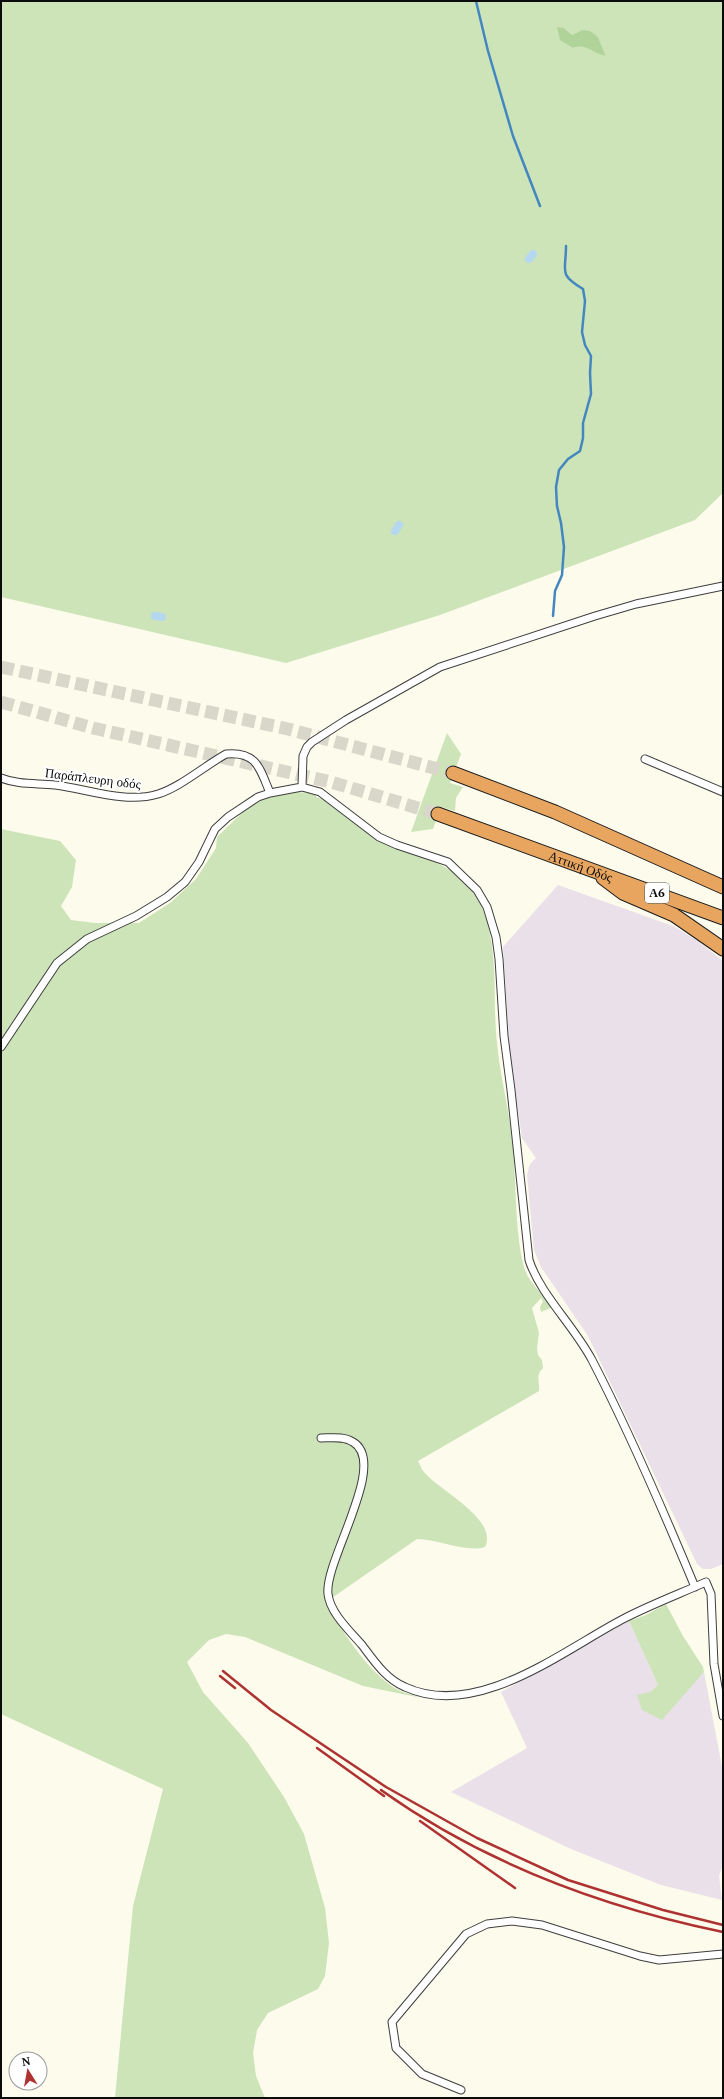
<svg xmlns="http://www.w3.org/2000/svg" width="724" height="2099" font-family="'PT Serif',serif">
	<style>
		.industrial { fill: #e9e0ea }
		.green { fill: #cde4b9; fill-rule: evenodd }
		.forest { fill: #b0d39a }
		.lines { fill: none; stroke-linecap: round; stroke-linejoin: round }
		.stream { stroke: #4387c0; stroke-width: 2.5 }
		.canal { stroke: #b5d7f0; stroke-width: 8 }
		.motorway-tunnel { stroke: #d9d7ca; stroke-width: 13; stroke-dasharray: 13 6; stroke-linecap: butt }
		.minor-casing { stroke: #3e3e3e; stroke-width: 9 }
		.motorway-casing { stroke: #1c1c1c; stroke-width: 15 }
		.minor { stroke: #fff; stroke-width: 7 }
		.motorway { stroke: #e7a560; stroke-width: 13 }
		.rail { stroke: #ae3231; stroke-width: 2.5 }
		.labels { text-anchor: middle; stroke-width: 4; stroke-linejoin: round; paint-order: stroke }
		.shield { fill: #fff; stroke: #545454; stroke-width: 1 }
		.shield-label { font-size: 12px; font-weight: bold; fill: #0b0b0b }
		.street-label { font-size: 13px; fill: #0b0b0b; stroke: #fff }
	</style>
	<rect width="100%" height="100%" fill="#fdfbec"/>
	<path class="industrial" d="M558,885L673,926L698,941L723,961V1564L711,1569H703L697,1564L588,1336L541,1267L534,1250L527,1175L530,1164L536,1158L522,1138L509,1044L503,947Z
		M629,1621L658,1685L650,1692L638,1695L699,1677L704,1672L723,1772V1865L719,1876L722,1900L661,1885L571,1849L451,1792L527,1748L501,1692Z"/>
	<path class="green" d="M1,1H723V493L695,520L440,615L286,663L1,597ZM564,28L572,35L582,30L598,37L606,56C593,54 586,43 573,48L568,43Z
		M447,733L461,754L450,783L463,787L456,798L455,811L441,807L433,829L411,832Z
		M295,792L316,793V797C340,803 363,832 387,844C412,856 439,859 460,878C505,916 491,991 497,1043C500,1076 509,1108 512,1141C517,1181 514,1229 524,1267C528,1282 544,1296 553,1307L541,1312L540,1307L543,1301L541,1298L532,1308L539,1333L537,1348L538,1355L542,1360L543,1368C535,1375 540,1382 539,1391L418,1461C420,1464 421,1469 424,1472C438,1490 499,1519 485,1547C466,1553 438,1539 417,1539L326,1602C343,1632 364,1667 393,1687C401,1692 412,1695 422,1698L363,1686L245,1637L226,1634L209,1640L187,1662L203,1692L248,1743L284,1797L304,1834L325,1908L329,1943L325,1976L318,1989L268,2013L257,2030L253,2053L256,2076L265,2098H115L133,1906L163,1789L1,1714V829L60,841L76,860L72,887L61,906L71,920L95,923H139L170,903L196,879L216,848L217,837L253,802L282,793Z
		M666,1604L683,1636L703,1667L704,1672L662,1720L642,1710L637,1695L650,1692L658,1685L629,1621L646,1615Z"/>
	<path class="forest" d="M557,27L564,28L572,35L582,30L590,31L598,37L606,56C593,54 586,43 573,48L560,40Z"/>
	<g class="lines">
		<path class="stream" d="M476,1L488,51L513,136L540,206
			M553,616L555,591L562,575L564,547L561,523L557,506L556,487L559,470L568,459L580,451L583,438V423L591,394L590,373L591,356L585,345L582,332L585,301L583,289C558,274 566,272 566,246"/>
		<path class="canal" d="M529,259L533,254
			M395,531L399,525
			M155,616L162,617"/>
		<path class="motorway-tunnel" d="M1,667L288,729L453,773
			M1,702L93,728L331,782L438,814"/>
		<g class="minor-casing">
			<path id="minor" d="M645,759L723,792
				M1,778C18,785 37,783 55,785C88,789 125,804 158,794C179,788 206,765 226,754C257,751 260,769 270,793
				M302,787L303,756L307,747L312,742L346,720L440,667L595,616L636,604L723,586
				M1,1047L57,963L87,939L136,916L167,897L185,882L199,862L215,829L228,817L258,797L270,793L302,787L320,792L379,837L397,845L448,862L477,890L487,907L496,937L499,959L504,1036L511,1090L529,1260C540,1294 574,1326 592,1360C630,1433 663,1510 695,1587
				M321,1438C331,1438 344,1436 353,1442C389,1463 324,1561 328,1594C330,1613 350,1631 362,1645C374,1661 386,1679 405,1687C477,1720 562,1651 623,1619C650,1605 679,1594 706,1582L711,1594L714,1664L723,1716
				M461,2090L422,2074L396,2048L392,2022L466,1934L487,1924L512,1921L542,1925L640,1956L659,1960L723,1954"/>
		</g>
		<g class="motorway-casing">
			<g id="motorway">
				<path d="M453,773L555,812L723,887"/>
				<path id="s1" d="M438,814L723,918"/>
				<path d="M603,878L623,893L674,915L723,949"/>
			</g>
		</g>
		<use href="#minor" class="minor"/>
		<use href="#motorway" class="motorway"/>
		<path class="rail" d="M223,1671L271,1710L335,1753L386,1787L477,1838L568,1880L663,1910L723,1925
			M220,1676L235,1688
			M317,1748L384,1796
			M381,1790C482,1862 602,1907 723,1932
			M420,1821L515,1888"/>
	</g>
	<g class="labels">
		<rect class="shield" x="645" y="883" width="24" height="20" rx="3"/>
		<g class="shield-label">
			<text x="657" y="897">Α6</text>
		</g>
		<g class="street-label">
			<text transform="translate(93 778) rotate(7)" y="5">Παράπλευρη οδός</text>
			<text dy="5" stroke="none"><textPath href="#s1" startOffset="152">Αττική Οδός</textPath></text>
		</g>
	</g>
	<rect width="724" height="2099" fill="none" stroke="#0b0b0b" stroke-width="4"/>
	<g transform="translate(28 2071) rotate(349)"><circle r="19" fill="#ffffff" stroke="#9d9d9d"/>
	<path d="M0-3L7 15L0 10L-7 15Z" fill="#ae3231"/>
	<text y="-6" font-size="11" font-weight="bold" text-anchor="middle" fill="#0b0b0b">N</text>
	</g>
</svg>
